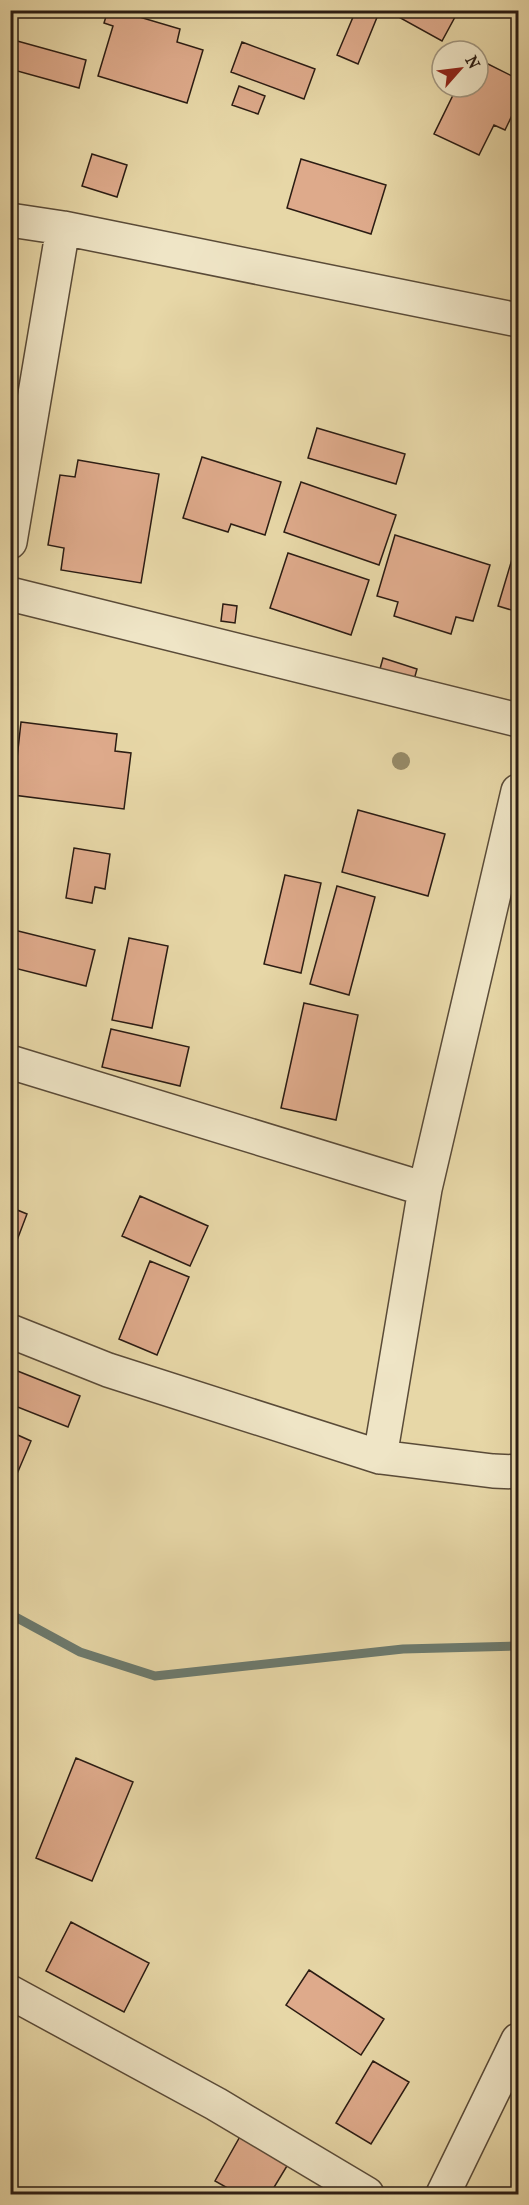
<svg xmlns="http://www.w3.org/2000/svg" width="529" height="2205" font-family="'IM FELL French Canon',serif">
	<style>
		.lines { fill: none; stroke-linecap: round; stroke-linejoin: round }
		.stream { stroke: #6c7a6e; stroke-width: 9 }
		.building { fill: #deaa8b; stroke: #2b1c13; stroke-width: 1.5 }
		.minor-casing { stroke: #5a4b38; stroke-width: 36 }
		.minor { stroke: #efe5c6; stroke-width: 33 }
		.tree { fill: #978b68 }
	</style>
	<rect width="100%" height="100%" fill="#e7d7a7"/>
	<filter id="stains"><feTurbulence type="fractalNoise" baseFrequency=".00333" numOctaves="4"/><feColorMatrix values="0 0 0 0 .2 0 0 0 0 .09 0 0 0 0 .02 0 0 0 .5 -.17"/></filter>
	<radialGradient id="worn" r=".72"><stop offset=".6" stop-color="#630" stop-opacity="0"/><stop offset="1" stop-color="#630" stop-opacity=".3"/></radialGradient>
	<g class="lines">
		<path class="stream" d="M10,1614L80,1652L155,1676L403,1649L518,1646"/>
	</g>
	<path class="building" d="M108,10H138L136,16L180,29L177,42L203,50L187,103L98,76L113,26L104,23Z
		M356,10H380L358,64L337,55Z
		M398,10H444L455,17L442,41L395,15Z
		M10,39L86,60L79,88L10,69Z
		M242,42L315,69L304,99L231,72Z
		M478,59L516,78L513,85L518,87V103L505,130L494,125L479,155L434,134L457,87H478Z
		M239,86L265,96L258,114L232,105Z
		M92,154L127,165L117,197L82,186Z
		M301,159L386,185L371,234L287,208Z
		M317,428L405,454L396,484L308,458Z
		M202,457L281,482L265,535L231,524L228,532L183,518Z
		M78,460L159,474L141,583L61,570L64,548L48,545L60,475L75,477Z
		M301,482L396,515L379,565L284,532Z
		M395,535L490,565L473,621L456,617L451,634L394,616L398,602L377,596Z
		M518,539V612L498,606Z
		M288,553L369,580L351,635L270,608Z
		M223,604L237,606L235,623L221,621Z
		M383,658L417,669L412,687L378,676Z
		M21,722L117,734L115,751L131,753L124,809L13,795Z
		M358,810L445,834L428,896L342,872Z
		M74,848L110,854L105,889L95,887L92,903L66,898Z
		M285,875L321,883L301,973L264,964Z
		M337,886L375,897L349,995L310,984Z
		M10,929L95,950L86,986L10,967Z
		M129,938L168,946L152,1028L112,1020Z
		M304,1003L358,1015L336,1120L281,1108Z
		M111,1029L189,1047L180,1086L102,1067Z
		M140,1196L208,1226L190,1266L122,1236Z
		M10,1207L27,1214L11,1256H10Z
		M150,1261L189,1277L157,1355L119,1339Z
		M10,1368L80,1396L68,1427L10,1404Z
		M10,1419L15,1421L11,1432L31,1441L11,1488Z
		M76,1758L133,1782L92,1881L36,1858Z
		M71,1922L149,1963L124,2012L46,1971Z
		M309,1970L384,2019L361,2055L286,2005Z
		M373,2061L409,2082L371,2144L336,2123Z
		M242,2133L290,2161L270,2194H238L215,2181Z"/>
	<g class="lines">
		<g class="minor-casing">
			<path id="minor" d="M10,220L63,228L518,320
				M10,542L63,228
				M10,594L518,720
				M10,1062L425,1189
				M10,1331L108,1370L380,1457L493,1471L518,1472
				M380,1457L425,1189L518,791
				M10,1992L216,2104L367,2194
				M443,2194L518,2040"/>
		</g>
		<use href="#minor" class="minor"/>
	</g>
	<circle class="tree" cx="401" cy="761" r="9"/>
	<rect width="529" height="2205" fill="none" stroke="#e7d7a7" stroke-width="36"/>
	<rect x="12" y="12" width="505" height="2181" fill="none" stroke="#2b1c13" stroke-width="3"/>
	<rect x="18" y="18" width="493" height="2169" fill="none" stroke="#2b1c13" stroke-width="1.5"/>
	<g transform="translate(460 69) rotate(62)"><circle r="28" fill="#efe5c6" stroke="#a1957e" stroke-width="1.5"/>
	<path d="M0-4.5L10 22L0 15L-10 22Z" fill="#8f2418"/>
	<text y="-9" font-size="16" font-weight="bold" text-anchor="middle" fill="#2b1c13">N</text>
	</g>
	<rect width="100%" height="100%" filter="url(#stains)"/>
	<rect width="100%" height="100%" fill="url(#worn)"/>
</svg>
